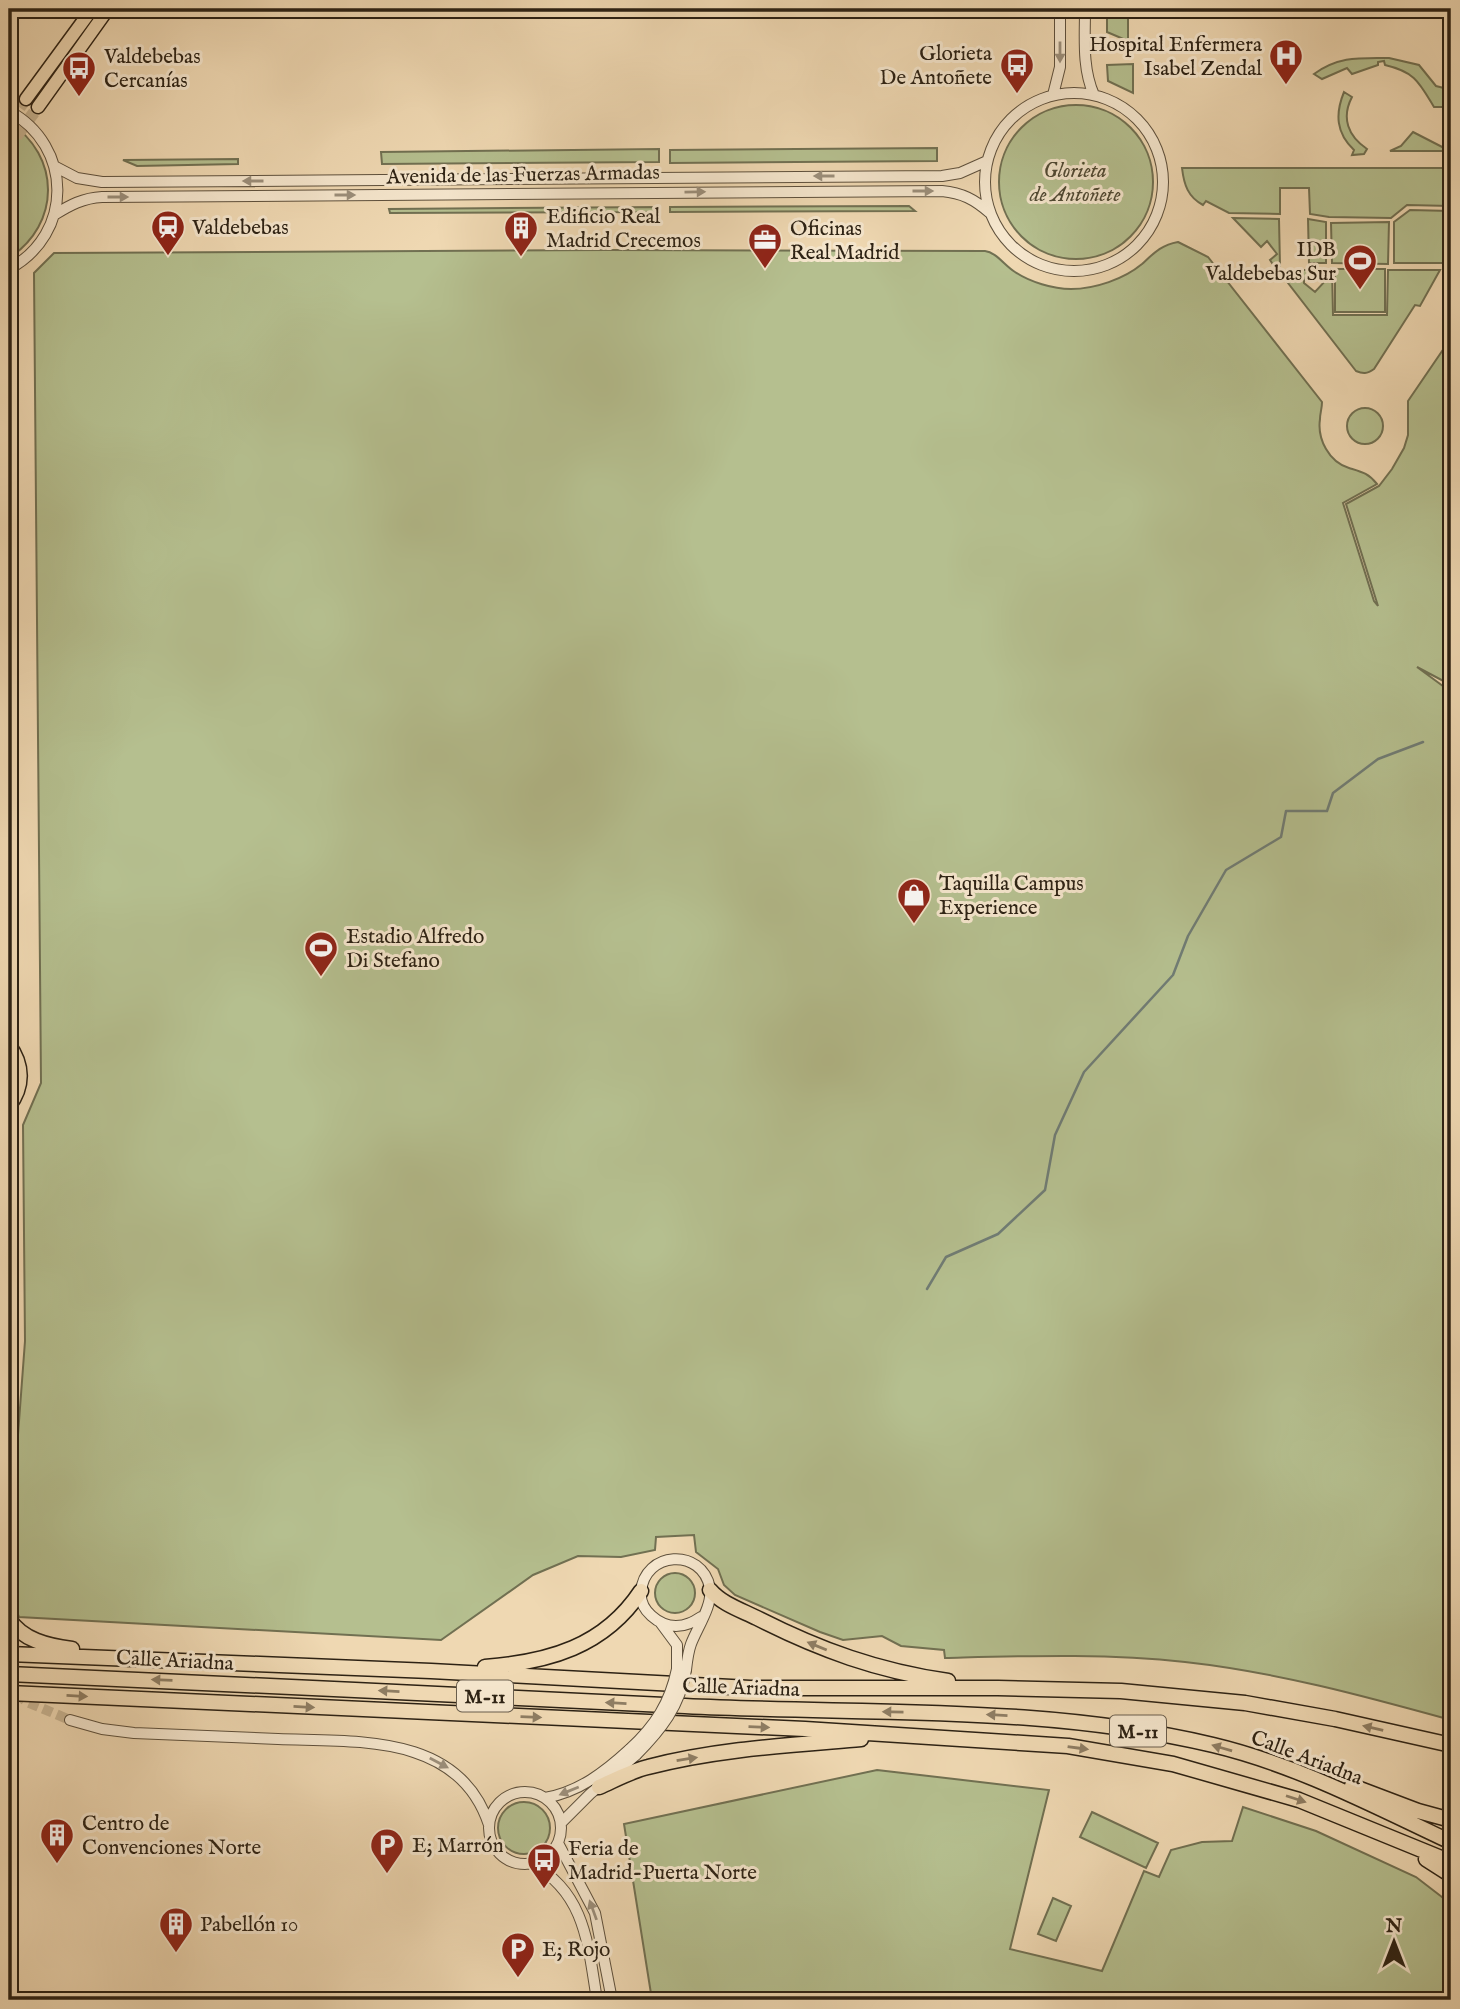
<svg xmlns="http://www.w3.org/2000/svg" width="1460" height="2009" font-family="'IM FELL English',serif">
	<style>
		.green { fill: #b5bf8f; stroke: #717052; stroke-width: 2 }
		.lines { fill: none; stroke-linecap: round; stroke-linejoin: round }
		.stream { stroke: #707c74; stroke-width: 2.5 }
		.minor-tunnel { stroke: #c8b492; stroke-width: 10; stroke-dasharray: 10 5; stroke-linecap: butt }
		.major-tunnel { stroke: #c8b492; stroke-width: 12; stroke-dasharray: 12 6; stroke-linecap: butt }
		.minor-casing { stroke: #5e503c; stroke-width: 12 }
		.major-casing { stroke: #2d2214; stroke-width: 15 }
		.highway-casing { stroke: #2d2214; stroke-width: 17 }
		.minor { stroke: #f5e6cd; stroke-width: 10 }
		.major { stroke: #efd8b2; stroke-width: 12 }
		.highway { stroke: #efd8b2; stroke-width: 14 }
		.minor-bridge-casing { stroke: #5e503c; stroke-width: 12; stroke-linecap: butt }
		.minor-bridge { stroke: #f5e6cd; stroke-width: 10 }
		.oneway { fill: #9b8e7a }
		.oneway2 { fill: #8e7d63 }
		.labels { text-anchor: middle; stroke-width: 6; stroke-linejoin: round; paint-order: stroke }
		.shield { fill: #f5e6cd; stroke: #695d4c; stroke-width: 2 }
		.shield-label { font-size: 19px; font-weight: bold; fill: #2d2214 }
		.poi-label { font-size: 21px; fill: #2d2214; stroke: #f5e6cd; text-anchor: start }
		.park-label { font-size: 21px; font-style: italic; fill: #4f4933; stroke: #f5e6cd }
		.street-label { font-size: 21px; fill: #2d2214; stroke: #f5e6cd }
	</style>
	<rect width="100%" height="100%" fill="#efd8b2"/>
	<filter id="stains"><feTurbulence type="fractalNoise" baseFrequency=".00286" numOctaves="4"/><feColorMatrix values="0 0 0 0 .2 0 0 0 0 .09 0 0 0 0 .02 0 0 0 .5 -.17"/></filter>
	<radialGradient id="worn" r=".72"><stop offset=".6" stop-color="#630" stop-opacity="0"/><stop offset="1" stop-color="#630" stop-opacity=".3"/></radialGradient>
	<path class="green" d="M1107,9H1128V41L1107,32Z
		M1389,58L1419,65L1436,86L1448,89L1451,107H1434C1419,82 1415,72 1385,65L1384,61L1378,62V65L1352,74L1347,68L1322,79L1314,74C1339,56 1359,58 1389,58Z
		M1133,64V93L1108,81L1107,65Z
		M1344,92L1352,97C1341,118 1348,136 1367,149L1364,154L1352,155L1354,150C1336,133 1335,114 1344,92Z
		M999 182a77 77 0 1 1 154 0a77 77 0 1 1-154 0Z
		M9,122C61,156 61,224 9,258Z
		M1413,132L1450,151H1390L1401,146Z
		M937,148V161L670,163V150Z
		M659,149V162L382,164L381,152Z
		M238,159V164L137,166L123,160Z
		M1182,168H1451V206L1407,205L1391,218L1329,217L1310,214L1309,188H1280V214L1229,213L1206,201L1203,205C1188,197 1184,185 1182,168Z
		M909,206L915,211L670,212V207Z
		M660,207V212L390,213L389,209Z
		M1410,210L1451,211V245L1444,263H1394V222Z
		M1233,218L1279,219L1280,266H1274L1270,260L1277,254L1267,241L1261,247Z
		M1308,219L1326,222V263H1309Z
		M1389,222L1388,264L1332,263L1331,223Z
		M1178,242L1208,257L1322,402C1322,409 1320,413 1320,419C1317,439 1329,462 1349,468C1362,472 1368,473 1377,484L1343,503L1374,601L1378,606L1346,504L1379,486L1392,469L1404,448L1408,435V401L1451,338V685L1417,667L1451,692V1720C1364,1696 1276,1672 1185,1662C1106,1653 1025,1656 945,1658L944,1650L901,1646L882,1636L843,1640L820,1632L735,1595L724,1585L718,1569L696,1552L694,1535L656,1537L655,1550L621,1557L578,1556L533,1575L441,1640L19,1617L12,1600L9,1555L25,1341L23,1125L41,1083L34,273L54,253L607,250L985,251C996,252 1005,266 1015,272C1030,282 1053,289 1071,289C1095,289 1124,279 1142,264C1154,253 1161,245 1178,242Z
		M1332,269L1333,315H1387L1388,270H1440L1420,306L1415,305L1374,369C1367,374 1363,374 1356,371L1278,270H1311L1304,279V283L1315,292L1328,278L1327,270Z
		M1335,269H1385V312H1335Z
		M10,303H12L14,581H12Z
		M1347 426a18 18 0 1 1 36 0a18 18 0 1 1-36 0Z
		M655 1593a20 20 0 1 1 40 0a20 20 0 1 1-40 0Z
		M877,1770L1049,1790L1010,1949L1102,1971L1144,1871L1159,1877L1171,1850L1202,1842L1232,1841L1243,1807L1316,1831L1416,1877L1451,1904V2000H652L624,1824Z
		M498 1828a26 26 0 1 1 52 0a26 26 0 1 1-52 0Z
		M1092,1812L1158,1843L1146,1868L1080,1837Z
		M1053,1898L1071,1906L1056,1941L1038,1934Z"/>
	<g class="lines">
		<path class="stream" d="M927,1289L946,1257L998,1234L1045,1190L1055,1135L1084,1072L1173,975L1188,936L1226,870L1281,837L1286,811H1327L1333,793L1378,759L1423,742"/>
		<path class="minor-tunnel" d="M17,1694L27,1702L70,1720"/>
		<path class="major-tunnel" d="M9,122L26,99
			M9,153L16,137L38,107"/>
		<g class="minor-casing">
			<path id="minor" d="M1085,9C1085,38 1082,68 1094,95
				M985 182a89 89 0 1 1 178 0a89 89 0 1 1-178 0Z
				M1053,95L1060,67V9
				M9,111C73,146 74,234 9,269
				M54,166L77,178L102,182L942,176L960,173L987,161
				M54,215C70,205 83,198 102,197L942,191C962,193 974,199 990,213
				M660,1622L677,1645V1669
				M686,1670C687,1661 688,1652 691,1644C697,1628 713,1605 710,1588C702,1547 644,1551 641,1592C639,1610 659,1626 676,1626C686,1626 693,1622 701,1617
				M70,1720L102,1729L134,1733C182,1735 230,1737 278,1739C357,1742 459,1733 489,1825
				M489 1828a36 36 0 1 1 72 0a36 36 0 1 1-72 0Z
				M545,1798C579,1792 605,1772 630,1749
				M561,1823L590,1794L636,1755
				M558,1843L595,1913L612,2000
				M532,1864C586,1893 588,1946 597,2000"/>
		</g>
		<g class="major-casing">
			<path id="major" d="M26,99L92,9
				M38,107L108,9
				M9,1044C24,1064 25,1087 9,1107
				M9,1165V1293"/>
		</g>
		<g class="highway-casing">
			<path id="highway" d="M9,1418V1293
				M710,1590C722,1604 741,1610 757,1618C820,1650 878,1671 948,1681
				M9,1619C22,1640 48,1646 72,1649
				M9,1654L431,1671L750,1688H998L1121,1691L1245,1703L1335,1719L1451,1745
				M485,1667C548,1662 604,1647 641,1591
				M9,1674C234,1684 460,1695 685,1706C862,1715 1040,1704 1213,1745C1297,1765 1374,1806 1451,1842
				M9,1693L805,1729L1068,1746L1173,1764L1299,1800L1451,1862
				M1352,1786L1418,1811L1451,1820
				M599,1787C615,1780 631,1771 648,1767C717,1749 791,1745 861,1739
				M1426,1859L1451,1875"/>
		</g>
		<use href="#minor" class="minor"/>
		<use href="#major" class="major"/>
		<use href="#highway" class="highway"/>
		<g class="minor-bridge-casing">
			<path id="minor-bridge" d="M630,1749C655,1726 670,1703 677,1669
				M636,1755C661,1730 680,1706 686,1670"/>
		</g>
		<use href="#minor-bridge" class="minor-bridge"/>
	</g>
	<defs><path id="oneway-solid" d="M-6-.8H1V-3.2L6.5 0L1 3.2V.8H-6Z" transform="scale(1.75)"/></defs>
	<g class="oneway">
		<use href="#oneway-solid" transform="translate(1060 52) rotate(90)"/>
		<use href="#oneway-solid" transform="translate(824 176) rotate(180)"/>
		<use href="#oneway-solid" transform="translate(253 181) rotate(180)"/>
		<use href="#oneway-solid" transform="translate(923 191)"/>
		<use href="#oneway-solid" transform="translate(695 192) rotate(-1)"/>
		<use href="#oneway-solid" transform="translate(345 195)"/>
		<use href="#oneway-solid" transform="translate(118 197)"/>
		<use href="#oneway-solid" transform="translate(439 1763) rotate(28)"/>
		<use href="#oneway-solid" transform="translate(569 1791) rotate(158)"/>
		<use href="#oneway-solid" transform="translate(593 1910) rotate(-110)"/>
	</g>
	<g class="oneway2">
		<use href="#oneway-solid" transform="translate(817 1646) rotate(-158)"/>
		<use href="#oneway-solid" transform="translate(162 1680) rotate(-178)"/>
		<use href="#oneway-solid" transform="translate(389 1691) rotate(-177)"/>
		<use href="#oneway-solid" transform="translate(77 1696) rotate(3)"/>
		<use href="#oneway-solid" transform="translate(616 1703) rotate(-177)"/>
		<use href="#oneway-solid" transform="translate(304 1707) rotate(3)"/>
		<use href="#oneway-solid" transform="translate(893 1712) rotate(-179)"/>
		<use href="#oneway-solid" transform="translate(997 1715) rotate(-177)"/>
		<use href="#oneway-solid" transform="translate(531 1717) rotate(2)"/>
		<use href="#oneway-solid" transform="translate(759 1727) rotate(2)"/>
		<use href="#oneway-solid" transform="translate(1373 1728) rotate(-167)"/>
		<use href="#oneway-solid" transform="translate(1078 1748) rotate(8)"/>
		<use href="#oneway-solid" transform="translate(1222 1748) rotate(-164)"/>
		<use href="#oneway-solid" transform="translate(687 1759) rotate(-9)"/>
		<use href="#oneway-solid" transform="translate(1296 1799) rotate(18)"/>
	</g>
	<defs>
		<g id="hospital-pin" transform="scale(1.75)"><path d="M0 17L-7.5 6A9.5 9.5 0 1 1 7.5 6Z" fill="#8f2418" stroke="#f5e6cd"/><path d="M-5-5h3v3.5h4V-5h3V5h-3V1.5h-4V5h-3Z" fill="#fff"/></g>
		<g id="bus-pin" transform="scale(1.75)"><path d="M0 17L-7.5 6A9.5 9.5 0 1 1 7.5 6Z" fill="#8f2418" stroke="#f5e6cd"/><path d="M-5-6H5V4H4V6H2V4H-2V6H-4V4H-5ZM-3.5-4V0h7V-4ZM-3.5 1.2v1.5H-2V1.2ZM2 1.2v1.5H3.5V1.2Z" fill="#fff"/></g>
		<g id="station-pin" transform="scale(1.75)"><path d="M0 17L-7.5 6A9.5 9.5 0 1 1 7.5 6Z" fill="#8f2418" stroke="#f5e6cd"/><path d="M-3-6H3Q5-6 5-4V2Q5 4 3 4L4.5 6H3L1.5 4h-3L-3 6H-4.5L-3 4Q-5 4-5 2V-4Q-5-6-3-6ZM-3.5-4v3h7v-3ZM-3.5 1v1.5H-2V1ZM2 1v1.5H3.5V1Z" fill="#fff"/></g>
		<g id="building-pin" transform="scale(1.75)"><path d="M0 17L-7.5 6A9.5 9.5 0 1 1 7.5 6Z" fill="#8f2418" stroke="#f5e6cd"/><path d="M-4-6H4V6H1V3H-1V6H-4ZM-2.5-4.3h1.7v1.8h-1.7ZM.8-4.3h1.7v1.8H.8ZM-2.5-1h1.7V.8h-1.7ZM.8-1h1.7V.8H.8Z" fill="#fff"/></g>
		<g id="office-pin" transform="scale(1.75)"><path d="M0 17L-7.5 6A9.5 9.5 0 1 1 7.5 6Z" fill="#8f2418" stroke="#f5e6cd"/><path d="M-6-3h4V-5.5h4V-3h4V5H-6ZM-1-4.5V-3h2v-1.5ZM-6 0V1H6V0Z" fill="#fff"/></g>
		<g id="stadium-pin" transform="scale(1.75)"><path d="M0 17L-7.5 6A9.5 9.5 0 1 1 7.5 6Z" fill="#8f2418" stroke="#f5e6cd"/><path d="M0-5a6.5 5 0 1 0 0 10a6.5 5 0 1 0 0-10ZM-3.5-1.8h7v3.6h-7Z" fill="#fff"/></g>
		<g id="shop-pin" transform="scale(1.75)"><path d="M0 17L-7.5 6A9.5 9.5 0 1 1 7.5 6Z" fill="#8f2418" stroke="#f5e6cd"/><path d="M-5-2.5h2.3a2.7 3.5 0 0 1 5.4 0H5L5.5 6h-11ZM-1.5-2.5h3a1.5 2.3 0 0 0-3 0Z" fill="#fff"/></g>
		<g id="parking-pin" transform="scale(1.75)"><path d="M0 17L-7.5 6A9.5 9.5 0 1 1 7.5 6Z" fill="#8f2418" stroke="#f5e6cd"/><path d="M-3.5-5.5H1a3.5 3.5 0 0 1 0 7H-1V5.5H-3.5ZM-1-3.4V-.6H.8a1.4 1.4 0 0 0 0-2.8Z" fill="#fff"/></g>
	</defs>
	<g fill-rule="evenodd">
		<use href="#hospital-pin" x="1286" y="56"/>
		<use href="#bus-pin" x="1017" y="65"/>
		<use href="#bus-pin" x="79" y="68"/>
		<use href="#station-pin" x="168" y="227"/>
		<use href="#building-pin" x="521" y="228"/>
		<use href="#office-pin" x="765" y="240"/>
		<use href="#stadium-pin" x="1360" y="261"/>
		<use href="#shop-pin" x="914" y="895"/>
		<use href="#stadium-pin" x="321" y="948"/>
		<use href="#building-pin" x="57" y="1835"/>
		<use href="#parking-pin" x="387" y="1845"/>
		<use href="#bus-pin" x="544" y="1860"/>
		<use href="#building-pin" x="176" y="1924"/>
		<use href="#parking-pin" x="518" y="1949"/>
	</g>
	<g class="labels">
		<g class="shield">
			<rect x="457" y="1680.5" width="56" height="31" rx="5"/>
			<rect x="1110" y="1715.5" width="56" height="31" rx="5"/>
		</g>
		<g class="shield-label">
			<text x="485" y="1703">M-11</text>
			<text x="1138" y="1738">M-11</text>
		</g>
		<g class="poi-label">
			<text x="1262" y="51" text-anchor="end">Hospital Enfermera<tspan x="1262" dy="24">Isabel Zendal</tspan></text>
			<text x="992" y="60" text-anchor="end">Glorieta<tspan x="992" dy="24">De Antoñete</tspan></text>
			<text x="104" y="63">Valdebebas<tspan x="104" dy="24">Cercanías</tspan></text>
			<text x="546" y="223">Edificio Real<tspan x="546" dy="24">Madrid Crecemos</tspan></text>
			<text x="192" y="234">Valdebebas</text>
			<text x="790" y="235">Oficinas<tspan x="790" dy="24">Real Madrid</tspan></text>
			<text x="1336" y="256" text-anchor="end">IDB<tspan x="1336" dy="24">Valdebebas Sur</tspan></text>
			<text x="939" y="890">Taquilla Campus<tspan x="939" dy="24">Experience</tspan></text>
			<text x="346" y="943">Estadio Alfredo<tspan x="346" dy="24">Di Stefano</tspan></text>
			<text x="82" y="1830">Centro de<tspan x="82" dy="24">Convenciones Norte</tspan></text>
			<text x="412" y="1852">E; Marrón</text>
			<text x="568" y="1855">Feria de<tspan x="568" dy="24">Madrid-Puerta Norte</tspan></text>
			<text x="200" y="1931">Pabellón 10</text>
			<text x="542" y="1956">E; Rojo</text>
		</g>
		<g class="park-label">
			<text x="1075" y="177">Glorieta<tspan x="1075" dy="24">de Antoñete</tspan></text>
		</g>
		<g class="street-label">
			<text transform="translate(523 174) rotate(-1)" y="7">Avenida de las Fuerzas Armadas</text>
			<text transform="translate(175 1660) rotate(3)" y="7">Calle Ariadna</text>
			<text transform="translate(741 1687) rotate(2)" y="7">Calle Ariadna</text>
			<text transform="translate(1307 1757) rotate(21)" y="7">Calle Ariadna</text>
		</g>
	</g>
	<rect width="1460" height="2009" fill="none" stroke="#efd8b2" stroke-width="35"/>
	<rect x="10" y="10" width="1439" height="1988" fill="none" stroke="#2d2214" stroke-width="3.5"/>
	<rect x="18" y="18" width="1425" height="1974" fill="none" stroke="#2d2214" stroke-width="2"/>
	<g transform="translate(1394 1942)" stroke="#f5e6cd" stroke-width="5" paint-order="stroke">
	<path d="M0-5L12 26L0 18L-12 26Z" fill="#2d2214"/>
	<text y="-10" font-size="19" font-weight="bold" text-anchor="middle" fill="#2d2214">N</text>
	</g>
	<rect width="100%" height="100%" filter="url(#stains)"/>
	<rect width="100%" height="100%" fill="url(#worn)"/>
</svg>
